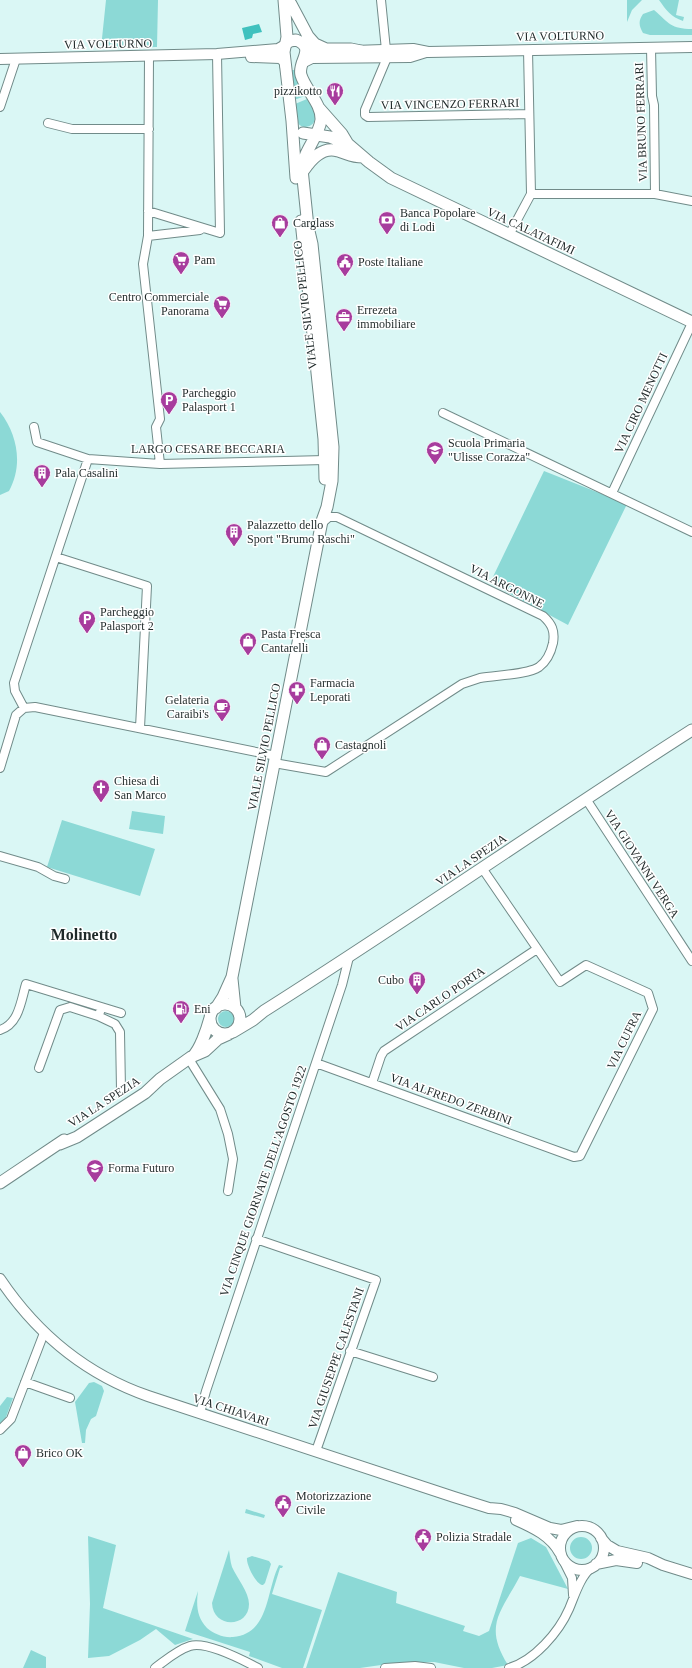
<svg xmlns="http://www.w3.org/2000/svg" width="692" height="1668" font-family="'Times New Roman',serif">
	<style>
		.green { fill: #8cd9d6 }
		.water { fill: #40c1be }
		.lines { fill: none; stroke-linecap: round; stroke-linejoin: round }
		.minor-casing { stroke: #718b89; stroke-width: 10 }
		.tertiary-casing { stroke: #718b89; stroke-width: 12 }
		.secondary-casing { stroke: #718b89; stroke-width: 13 }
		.minor { stroke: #fff; stroke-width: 8 }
		.tertiary { stroke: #fff; stroke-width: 10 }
		.secondary { stroke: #fff; stroke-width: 11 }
		.labels { text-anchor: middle; stroke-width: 3; stroke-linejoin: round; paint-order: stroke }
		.street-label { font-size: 12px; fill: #1f2929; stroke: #fff }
		.poi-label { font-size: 12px; fill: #1f2929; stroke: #fff; text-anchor: start }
		.district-label { font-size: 16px; font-weight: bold; fill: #1f2929; stroke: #fff }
	</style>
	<rect width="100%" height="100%" fill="#daf7f5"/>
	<path class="green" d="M106,0H158L157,47L101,48Z
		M627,0H642L632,10L627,22Z
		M659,0H679L676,15L684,17L683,21C671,17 666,10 659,0Z
		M654,10C669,23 671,29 692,29V35H650L643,33C639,26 638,21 643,14Z
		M292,70H295L305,96L294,100Z
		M307,99C310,104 316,112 315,119C314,127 302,130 298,123C295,118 295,109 295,104Z
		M0,412C18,435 23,466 9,491L0,495Z
		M544,471L627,504L568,625L490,583Z
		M132,811L165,816L163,834L129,829Z
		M62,820L155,849L140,896L47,867Z
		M218 1019a8 8 0 1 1 16 0a8 8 0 1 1-16 0Z
		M94,1382L102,1386L104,1391L96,1416L91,1419L86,1430L85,1443H82L75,1402L89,1383Z
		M7,1397L13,1398L6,1417L0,1424V1406Z
		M246,1509L265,1515L264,1518L245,1513Z
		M88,1536L116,1545L103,1608L193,1639L175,1645L156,1629L140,1640L109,1656L88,1658L90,1604Z
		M570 1548a11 11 0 1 1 22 0a11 11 0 1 1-22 0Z
		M531,1538L546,1547L568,1589L520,1576C501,1612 483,1625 508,1665L492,1668H464L434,1662L395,1663L360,1668H306L338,1572L397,1592L396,1603L465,1626L463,1631L479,1636L489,1631L518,1543Z
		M229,1550C230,1555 230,1561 232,1567C237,1578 249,1592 249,1604C249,1628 213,1629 212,1603Z
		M252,1556L269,1561L271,1564L265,1583L263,1585C256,1585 246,1564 247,1558Z
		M279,1565L283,1566L282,1568H280L272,1594L322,1610L303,1668H282L249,1656L250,1652L185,1631L198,1591C196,1605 197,1618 207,1628C214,1634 224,1638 233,1637C270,1634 266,1590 279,1565Z
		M31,1650L46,1657V1668H23Z"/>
	<path class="water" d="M259,24L262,32L253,34L252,38L245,40L242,28Z"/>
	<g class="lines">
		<g class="minor-casing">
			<path id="minor" d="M381,0L386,50
				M651,48L652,96L654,105L655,194
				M149,56L148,236L143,264L160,419L156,427L160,464
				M389,57L386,60L365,110V115L368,117L529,114
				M0,107L16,59
				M48,123L72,129H149
				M531,194H655L692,201
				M148,211L220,233L217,54
				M509,235L531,194L528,50
				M148,236L200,230
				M443,413L692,532
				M34,427L37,442L88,459L160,464L325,460
				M88,459L14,683L15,691L24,708L35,707L276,756
				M612,493L692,323
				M56,557L147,586L140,728
				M274,763L326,772L462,684C468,682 474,680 480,678C495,675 527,675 539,667C546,662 551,652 553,643C555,631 552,624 543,616L337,517H329L322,523
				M0,768L16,715L24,708
				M586,799L692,961
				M0,856L38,867L54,876L65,879
				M100,1012L98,1016L115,1024L120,1032L121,1090
				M0,1030C19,1024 21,1001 26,984L121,1013
				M189,1059L220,1109L228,1134L233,1159L228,1191
				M316,1063L574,1157L580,1156L653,1009L648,993L586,965L560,982L482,868
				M39,1068L60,1010L70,1007L98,1016
				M372,1083L381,1056L384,1051L537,949
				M256,1239L376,1280L316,1451
				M350,1351L433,1377
				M25,1382L70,1398
				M200,1413L206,1391L342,985L349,957
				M0,1430L11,1419L44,1333
				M563,1560L572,1578L573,1595
				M155,1668C166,1660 177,1650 190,1646C206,1641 243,1660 258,1668
				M385,1668L415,1666L431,1668
				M509,1668C534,1661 559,1632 569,1609C575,1595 580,1577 592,1567"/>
		</g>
		<g class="tertiary-casing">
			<path id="tertiary" d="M304,45L313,51L332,52
				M354,51L413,49L428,52L692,47
				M251,57L280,58L284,61L286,68
				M0,59L217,54L278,49L285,45
				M302,63L312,58L410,57L426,52
				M0,1279C37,1334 85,1374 148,1396L454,1497L489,1508L501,1509L515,1513L550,1528L561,1530L577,1526
				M516,1520C534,1528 551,1536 560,1553
				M560 1548a22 22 0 1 1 44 0a22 22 0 1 1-44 0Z
				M601,1538L607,1545L617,1551L648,1558L663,1565L692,1574
				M596,1564L616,1560L637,1563"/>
		</g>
		<g class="secondary-casing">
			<path id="secondary" d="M284,0L287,37L284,52L292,121L296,178
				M291,4L308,36L315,44L326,49H351L361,51
				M319,108L342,134L348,144L369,162L391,178L692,322
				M303,133L330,137L348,144
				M304,170C312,158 323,146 338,151C349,154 350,157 363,157
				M301,221L324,439L325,479
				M232,979L235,1008
				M210 1019a15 15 0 1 1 30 0a15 15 0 1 1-30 0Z
				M216,1008L223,997L232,977L322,521L327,507L332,481L333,447L312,244L308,227L302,169C303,151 319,137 321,120C322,104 305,89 301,75C297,62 317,48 296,40L290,41L285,45
				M233,1032L253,1020L264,1011C408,920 548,822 692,730
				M192,1057C200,1050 207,1029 210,1018
				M60,1144L77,1137L145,1093L160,1079L191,1057L205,1051L218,1039L229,1034
				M0,1183L64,1140"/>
		</g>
		<use href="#minor" class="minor"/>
		<use href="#tertiary" class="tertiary"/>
		<use href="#secondary" class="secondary"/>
	</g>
	<defs>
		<g id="restaurant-pin" transform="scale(0.9)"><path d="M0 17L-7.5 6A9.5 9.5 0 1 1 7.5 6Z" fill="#a73c9d" stroke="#fff"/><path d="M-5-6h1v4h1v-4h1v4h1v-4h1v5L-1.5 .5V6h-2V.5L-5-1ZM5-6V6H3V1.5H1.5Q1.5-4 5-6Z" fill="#fff"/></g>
		<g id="bank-pin" transform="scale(0.9)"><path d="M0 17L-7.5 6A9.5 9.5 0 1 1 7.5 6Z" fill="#a73c9d" stroke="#fff"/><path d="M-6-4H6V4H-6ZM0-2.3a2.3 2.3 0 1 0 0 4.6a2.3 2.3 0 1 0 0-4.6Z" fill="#fff"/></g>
		<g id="shop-pin" transform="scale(0.9)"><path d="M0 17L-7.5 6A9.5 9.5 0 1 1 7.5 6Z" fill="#a73c9d" stroke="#fff"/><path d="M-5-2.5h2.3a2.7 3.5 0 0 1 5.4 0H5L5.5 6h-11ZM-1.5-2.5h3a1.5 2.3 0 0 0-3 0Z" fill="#fff"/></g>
		<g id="supermarket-pin" transform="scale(0.9)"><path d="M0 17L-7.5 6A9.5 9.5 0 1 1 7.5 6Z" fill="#a73c9d" stroke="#fff"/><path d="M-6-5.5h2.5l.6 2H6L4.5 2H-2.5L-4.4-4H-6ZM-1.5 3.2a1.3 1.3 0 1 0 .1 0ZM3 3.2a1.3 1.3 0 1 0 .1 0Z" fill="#fff"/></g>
		<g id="civic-pin" transform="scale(0.9)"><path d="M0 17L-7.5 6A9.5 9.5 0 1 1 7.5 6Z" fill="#a73c9d" stroke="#fff"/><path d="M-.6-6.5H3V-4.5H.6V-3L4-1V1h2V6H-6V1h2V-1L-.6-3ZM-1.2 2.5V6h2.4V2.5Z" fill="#fff"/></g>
		<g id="office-pin" transform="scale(0.9)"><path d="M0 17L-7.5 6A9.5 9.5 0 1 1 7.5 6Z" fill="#a73c9d" stroke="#fff"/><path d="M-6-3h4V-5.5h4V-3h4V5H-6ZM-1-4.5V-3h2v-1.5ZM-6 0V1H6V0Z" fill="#fff"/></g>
		<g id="parking-pin" transform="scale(0.9)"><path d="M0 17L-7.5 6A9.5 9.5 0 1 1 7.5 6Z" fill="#a73c9d" stroke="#fff"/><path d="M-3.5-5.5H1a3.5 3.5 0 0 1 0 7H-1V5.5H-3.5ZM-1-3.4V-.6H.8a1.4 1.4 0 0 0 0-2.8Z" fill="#fff"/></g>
		<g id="school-pin" transform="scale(0.9)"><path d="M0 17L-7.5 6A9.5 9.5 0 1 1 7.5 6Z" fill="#a73c9d" stroke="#fff"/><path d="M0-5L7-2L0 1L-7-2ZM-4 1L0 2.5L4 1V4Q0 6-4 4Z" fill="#fff"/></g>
		<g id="building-pin" transform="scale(0.9)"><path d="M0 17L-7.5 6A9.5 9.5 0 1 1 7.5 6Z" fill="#a73c9d" stroke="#fff"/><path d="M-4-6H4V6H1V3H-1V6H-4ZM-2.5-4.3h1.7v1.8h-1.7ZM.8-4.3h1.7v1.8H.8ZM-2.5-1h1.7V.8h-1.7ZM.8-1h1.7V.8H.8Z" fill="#fff"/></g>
		<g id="pharmacy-pin" transform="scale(0.9)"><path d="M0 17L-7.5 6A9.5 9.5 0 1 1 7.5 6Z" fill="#a73c9d" stroke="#fff"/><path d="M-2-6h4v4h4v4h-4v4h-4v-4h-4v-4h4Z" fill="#fff"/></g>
		<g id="cafe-pin" transform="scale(0.9)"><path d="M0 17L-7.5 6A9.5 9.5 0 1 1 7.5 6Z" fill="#a73c9d" stroke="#fff"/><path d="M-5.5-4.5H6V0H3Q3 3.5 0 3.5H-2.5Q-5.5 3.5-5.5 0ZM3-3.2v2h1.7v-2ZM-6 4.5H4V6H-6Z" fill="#fff"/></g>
		<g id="church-pin" transform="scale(0.9)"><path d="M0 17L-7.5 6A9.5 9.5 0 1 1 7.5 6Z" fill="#a73c9d" stroke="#fff"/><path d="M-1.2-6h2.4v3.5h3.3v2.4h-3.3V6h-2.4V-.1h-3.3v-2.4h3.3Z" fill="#fff"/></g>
		<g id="fuel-pin" transform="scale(0.9)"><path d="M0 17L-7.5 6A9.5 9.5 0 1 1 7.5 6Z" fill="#a73c9d" stroke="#fff"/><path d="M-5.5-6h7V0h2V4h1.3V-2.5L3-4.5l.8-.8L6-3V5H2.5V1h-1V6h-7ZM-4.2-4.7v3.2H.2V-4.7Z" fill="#fff"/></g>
	</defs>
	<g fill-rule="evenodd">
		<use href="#restaurant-pin" x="335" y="91"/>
		<use href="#bank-pin" x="387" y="220"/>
		<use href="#shop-pin" x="280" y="223"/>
		<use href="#supermarket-pin" x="181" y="260"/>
		<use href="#civic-pin" x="345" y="262"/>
		<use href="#supermarket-pin" x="222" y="304"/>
		<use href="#office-pin" x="344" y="317"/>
		<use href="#parking-pin" x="169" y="400"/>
		<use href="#school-pin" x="435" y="450"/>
		<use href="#building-pin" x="42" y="473"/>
		<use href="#building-pin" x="234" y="532"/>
		<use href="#parking-pin" x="87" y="619"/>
		<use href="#shop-pin" x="248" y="641"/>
		<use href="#pharmacy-pin" x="297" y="690"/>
		<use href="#cafe-pin" x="222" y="707"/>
		<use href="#shop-pin" x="322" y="745"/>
		<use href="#church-pin" x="101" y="788"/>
		<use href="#building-pin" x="417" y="980"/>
		<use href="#fuel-pin" x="181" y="1009"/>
		<use href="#school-pin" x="95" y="1168"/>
		<use href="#shop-pin" x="23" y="1453"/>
		<use href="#civic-pin" x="283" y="1503"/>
		<use href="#civic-pin" x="423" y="1537"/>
	</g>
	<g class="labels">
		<g class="street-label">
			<text transform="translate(560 36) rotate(-1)" y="4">VIA VOLTURNO</text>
			<text transform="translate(108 44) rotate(-1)" y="4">VIA VOLTURNO</text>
			<text transform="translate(450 104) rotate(-1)" y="4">VIA VINCENZO FERRARI</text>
			<text transform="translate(641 122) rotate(-92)" y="4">VIA BRUNO FERRARI</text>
			<text transform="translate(531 231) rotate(25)" y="4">VIA CALATAFIMI</text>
			<text transform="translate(305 305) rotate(-97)" y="4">VIALE SILVIO PELLICO</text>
			<text transform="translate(641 403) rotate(-65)" y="4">VIA CIRO MENOTTI</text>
			<text x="208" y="453">LARGO CESARE BECCARIA</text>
			<text transform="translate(507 586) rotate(27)" y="4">VIA ARGONNE</text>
			<text transform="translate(264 747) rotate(-79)" y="4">VIALE SILVIO PELLICO</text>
			<text transform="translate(471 860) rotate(-34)" y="4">VIA LA SPEZIA</text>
			<text transform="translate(642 864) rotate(57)" y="4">VIA GIOVANNI VERGA</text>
			<text transform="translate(440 999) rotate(-34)" y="4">VIA CARLO PORTA</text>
			<text transform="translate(624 1040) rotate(-64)" y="4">VIA CUFRA</text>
			<text transform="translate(451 1099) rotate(20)" y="4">VIA ALFREDO ZERBINI</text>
			<text transform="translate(104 1102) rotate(-33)" y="4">VIA LA SPEZIA</text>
			<text transform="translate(263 1181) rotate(-71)" y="4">VIA CINQUE GIORNATE DELL'AGOSTO 1922</text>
			<text transform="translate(336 1358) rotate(-71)" y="4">VIA GIUSEPPE CALESTANI</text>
			<text transform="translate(231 1410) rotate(18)" y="4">VIA CHIAVARI</text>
		</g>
		<g class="poi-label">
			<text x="322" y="95" text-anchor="end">pizzikotto</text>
			<text x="400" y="217">Banca Popolare<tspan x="400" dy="14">di Lodi</tspan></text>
			<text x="293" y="227">Carglass</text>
			<text x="194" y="264">Pam</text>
			<text x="358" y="266">Poste Italiane</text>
			<text x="209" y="301" text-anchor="end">Centro Commerciale<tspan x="209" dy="14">Panorama</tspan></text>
			<text x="357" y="314">Errezeta<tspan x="357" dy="14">immobiliare</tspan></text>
			<text x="182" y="397">Parcheggio<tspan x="182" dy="14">Palasport 1</tspan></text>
			<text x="448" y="447">Scuola Primaria<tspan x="448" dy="14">"Ulisse Corazza"</tspan></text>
			<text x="55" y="477">Pala Casalini</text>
			<text x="247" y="529">Palazzetto dello<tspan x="247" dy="14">Sport "Brumo Raschi"</tspan></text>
			<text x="100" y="616">Parcheggio<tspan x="100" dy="14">Palasport 2</tspan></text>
			<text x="261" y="638">Pasta Fresca<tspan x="261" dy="14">Cantarelli</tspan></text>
			<text x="310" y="687">Farmacia<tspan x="310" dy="14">Leporati</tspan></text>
			<text x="209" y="704" text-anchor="end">Gelateria<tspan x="209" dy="14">Caraibi's</tspan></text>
			<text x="335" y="749">Castagnoli</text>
			<text x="114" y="785">Chiesa di<tspan x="114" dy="14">San Marco</tspan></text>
			<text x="404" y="984" text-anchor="end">Cubo</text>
			<text x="194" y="1013">Eni</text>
			<text x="108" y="1172">Forma Futuro</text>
			<text x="36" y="1457">Brico OK</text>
			<text x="296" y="1500">Motorizzazione<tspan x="296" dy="14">Civile</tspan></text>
			<text x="436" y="1541">Polizia Stradale</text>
		</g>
		<g class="district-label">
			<text x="84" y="940">Molinetto</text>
		</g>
	</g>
</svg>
